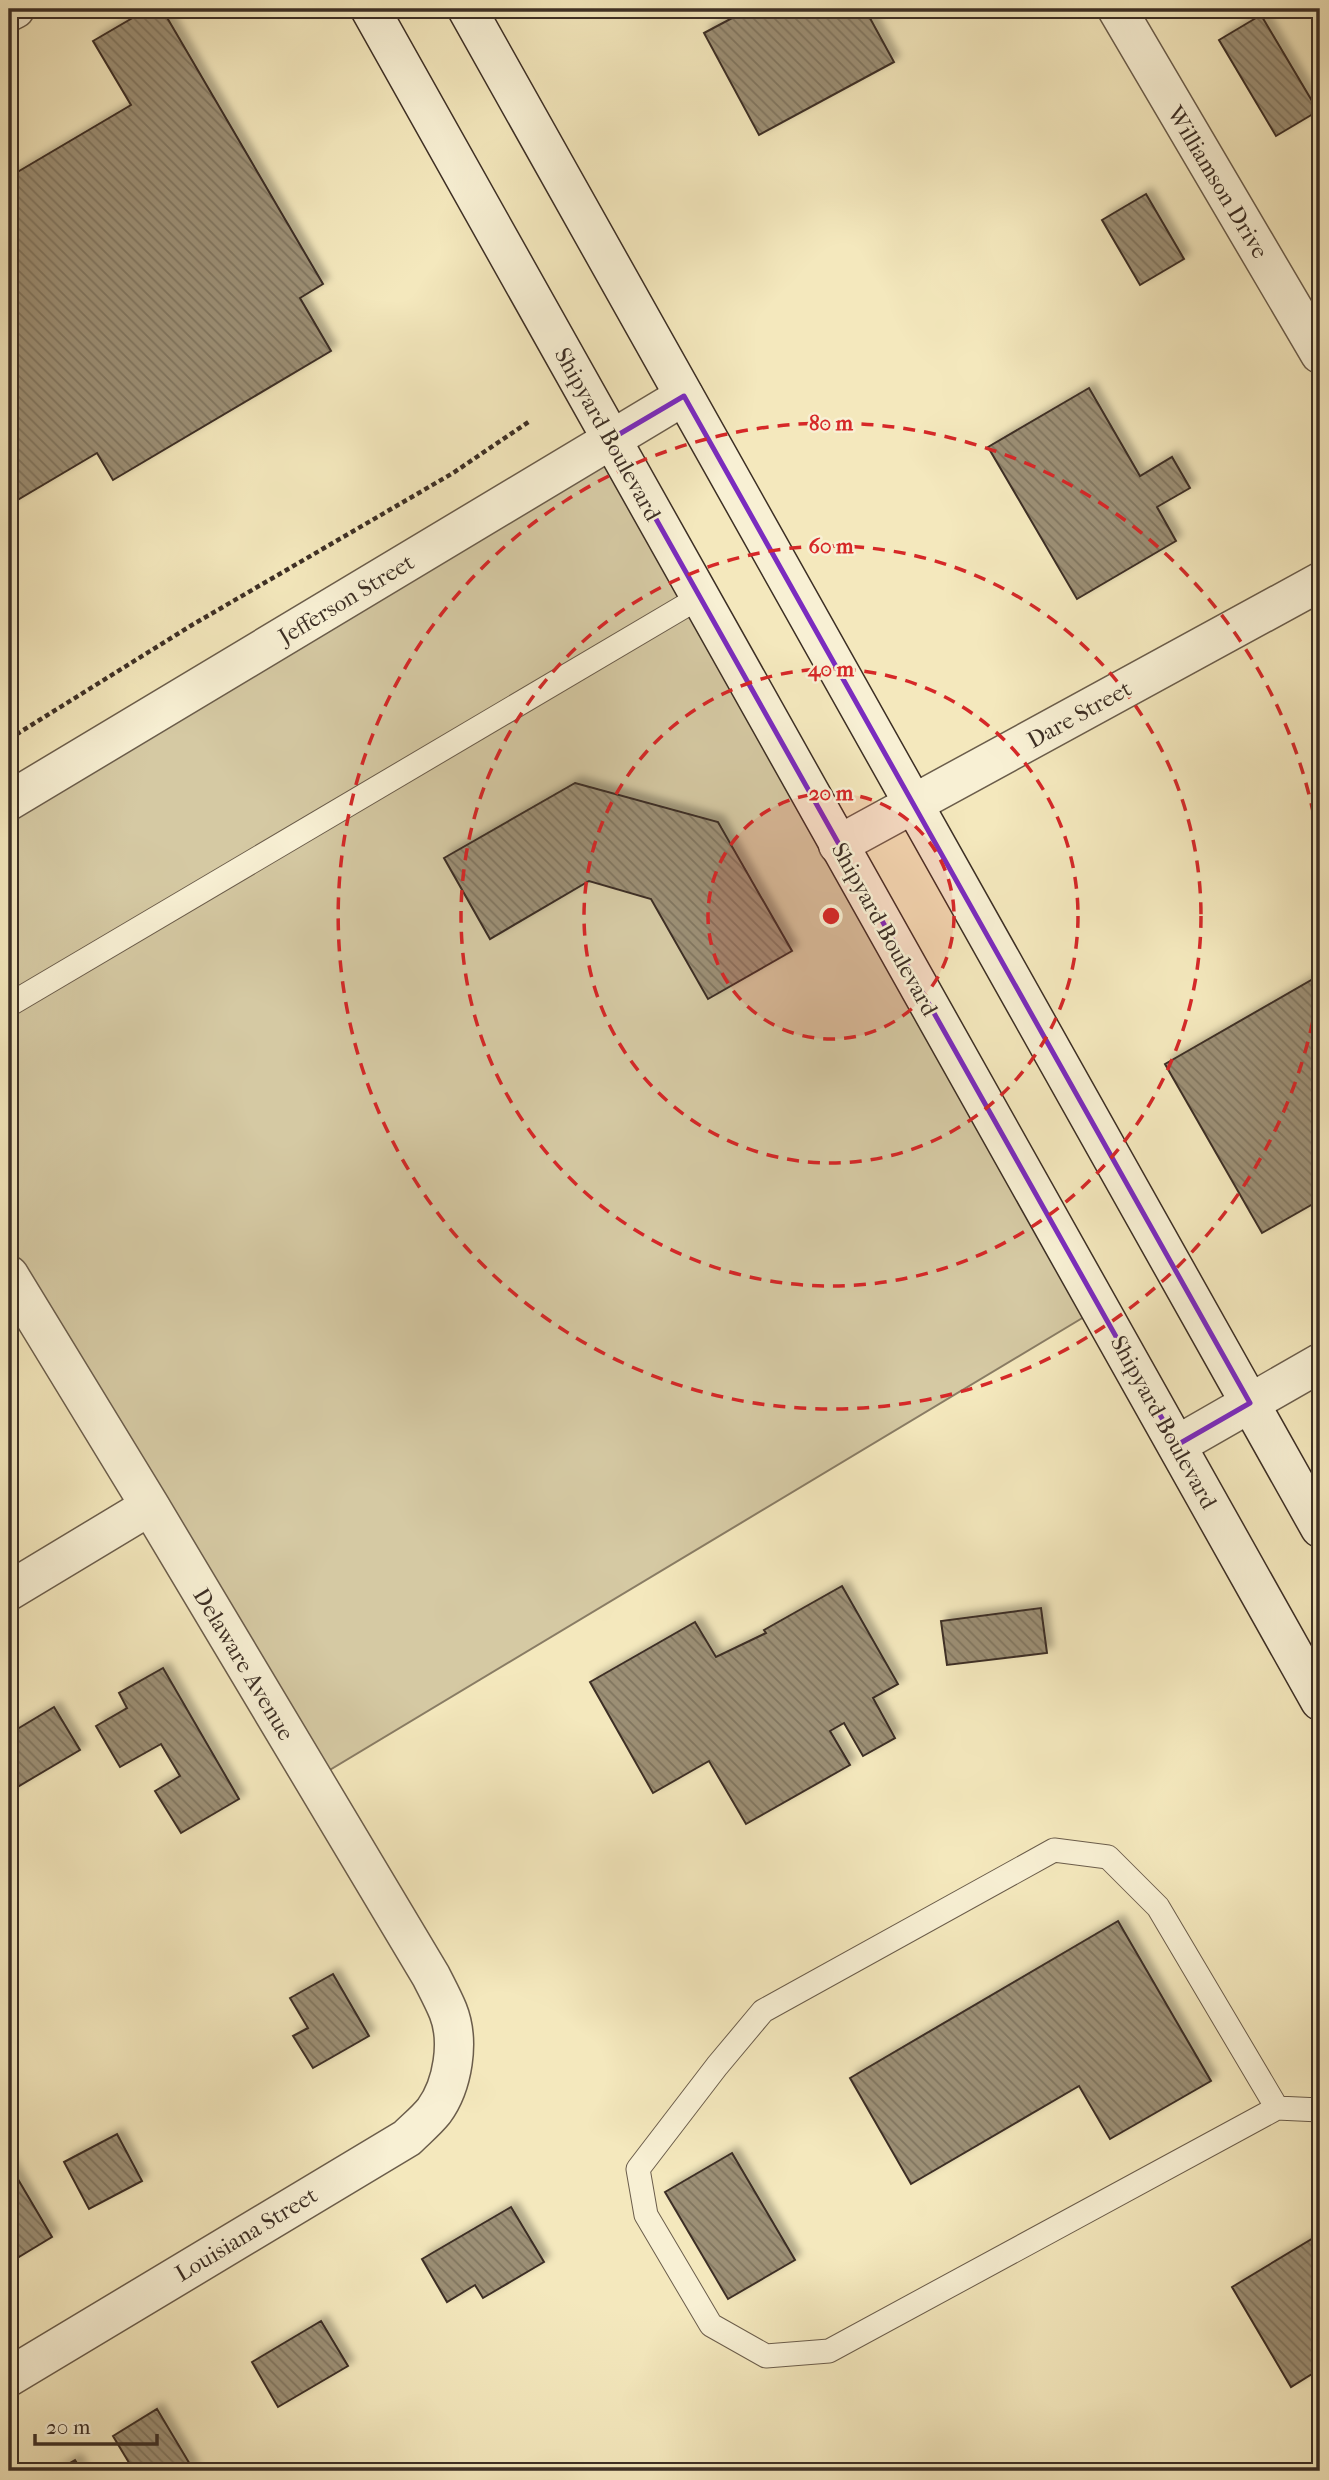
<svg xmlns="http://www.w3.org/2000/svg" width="1329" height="2480" font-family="'IM FELL French Canon',serif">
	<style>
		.garden { fill: #d5c9a3; stroke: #897c64; stroke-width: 2 }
		.building { fill: url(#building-back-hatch); stroke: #3d2f25; stroke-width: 2; filter: url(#shadow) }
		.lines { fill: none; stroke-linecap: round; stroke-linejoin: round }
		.lane-casing { stroke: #6b5d4b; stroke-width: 25 }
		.street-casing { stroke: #6b5d4b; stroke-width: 41 }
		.secondary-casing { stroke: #3d2f25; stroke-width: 41 }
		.path { stroke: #3d2f25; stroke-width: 4.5; stroke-dasharray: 5 3.5; stroke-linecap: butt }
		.lane { stroke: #f8f0d4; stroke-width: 23 }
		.street { stroke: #f8f0d4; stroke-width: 38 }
		.secondary { stroke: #f8f0d4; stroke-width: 38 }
		.marked { fill: none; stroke: #7b2cbf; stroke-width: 5; stroke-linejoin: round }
		.ring { fill: none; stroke: #d62828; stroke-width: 3.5; stroke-dasharray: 12 9 }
		.labels { text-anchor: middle; stroke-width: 5; stroke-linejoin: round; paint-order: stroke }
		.street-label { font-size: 23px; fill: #3d2f25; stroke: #f8f0d4 }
		.centre { fill: #d62828; stroke: #f8f0d4; stroke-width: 3.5 }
		.ring-label { font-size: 21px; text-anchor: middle; font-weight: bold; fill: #d62828; stroke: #f8f0d4; stroke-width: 5; stroke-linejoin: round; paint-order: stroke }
	</style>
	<defs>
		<pattern id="building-back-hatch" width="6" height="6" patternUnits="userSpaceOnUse" patternTransform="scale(1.75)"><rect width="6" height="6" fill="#9c8f74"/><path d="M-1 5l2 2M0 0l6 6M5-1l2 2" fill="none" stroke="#80755f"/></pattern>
		<filter id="shadow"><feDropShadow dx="6" dy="-6" stdDeviation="3.5" flood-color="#0004"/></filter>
	</defs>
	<rect width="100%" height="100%" fill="#f4e8bd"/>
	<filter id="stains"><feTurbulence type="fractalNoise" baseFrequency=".00286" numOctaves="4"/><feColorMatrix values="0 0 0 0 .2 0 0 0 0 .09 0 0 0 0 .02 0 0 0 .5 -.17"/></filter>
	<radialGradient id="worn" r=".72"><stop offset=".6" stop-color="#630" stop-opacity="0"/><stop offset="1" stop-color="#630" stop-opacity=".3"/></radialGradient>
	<path class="garden" d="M611,439L1099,1308L313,1780L9,1277V801Z"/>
	<path class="building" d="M148,9H162L323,284L300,298L331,351L113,480L97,453L9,505V177L131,105L93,41Z
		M749,9H865L894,62L759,135L704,33Z
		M1261,15L1318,111L1276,136L1219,40Z
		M1146,194L1184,259L1140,285L1102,220Z
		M1089,388L1140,476L1172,457L1190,488L1157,507L1176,541L1077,599L988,447Z
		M575,783L718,822L792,951L708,999L651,899L589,881L490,939L444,858Z
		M1320,975V1200L1262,1233L1165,1064Z
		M842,1586L898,1684L873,1698L895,1738L863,1756L844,1723L830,1731L850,1765L746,1824L709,1761L653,1793L590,1682L695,1622L716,1657L766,1633L764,1630Z
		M1041,1608L1047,1653L947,1665L941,1621Z
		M163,1668L239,1799L181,1833L155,1791L180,1776L161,1744L120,1767L96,1726L127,1708L119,1693Z
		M54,1707L80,1750L9,1792V1734Z
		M1118,1921L1211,2081L1110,2139L1079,2086L911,2184L850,2078Z
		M333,1974L369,2036L313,2068L293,2036L308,2028L290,1998Z
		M117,2134L142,2181L89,2209L64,2162Z
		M732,2153L795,2260L728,2299L665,2192Z
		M9,2164L52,2237L9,2263Z
		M511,2207L544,2262L483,2298L475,2285L447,2302L422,2259Z
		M1320,2234V2369L1291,2387L1232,2287Z
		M321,2321L348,2366L278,2407L252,2362Z
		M157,2409L194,2471H134L113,2436Z
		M75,2460L82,2471H56Z"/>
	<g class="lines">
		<g class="lane-casing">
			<path id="lane" d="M9,1005L700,597
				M1277,2108L1158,1907L1108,1857L1054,1850L763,2011L717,2066L638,2169L646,2215L711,2325L766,2356L829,2351L1277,2108L1320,2110"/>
		</g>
		<g class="street-casing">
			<path id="street" d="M1117,9L1320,354
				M9,12L15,9
				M9,801L684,396
				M838,845L1320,582
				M9,1275L150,1506L431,1976C437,1988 443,1999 448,2011C460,2041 453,2085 434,2111C426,2121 416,2129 407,2138L9,2377
				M1177,1445L1320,1363
				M9,1591L150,1506"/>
		</g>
		<g class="secondary-casing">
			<path id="secondary" d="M370,9L1320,1701
				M467,9L1320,1528"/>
		</g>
		<path class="path" d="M9,739L192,625L453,473L530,421"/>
		<use href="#lane" class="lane"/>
		<use href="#street" class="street"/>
		<use href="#secondary" class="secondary"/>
	</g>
	<path class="marked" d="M684,396L1250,1403L1177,1445L611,439Z"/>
	<circle cx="831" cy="916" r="123" fill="#d62828" fill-opacity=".12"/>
	<g class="ring">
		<circle cx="831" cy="916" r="123"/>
		<circle cx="831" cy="916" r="247"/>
		<circle cx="831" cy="916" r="370"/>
		<path d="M1320 980A493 493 0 1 1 1320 852"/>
	</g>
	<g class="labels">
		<g class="street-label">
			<text transform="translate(1218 182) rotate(59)" y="8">Williamson Drive</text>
			<text transform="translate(608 434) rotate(61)" y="8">Shipyard Boulevard</text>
			<text transform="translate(346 599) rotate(-31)" y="8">Jefferson Street</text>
			<text transform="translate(1079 714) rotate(-29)" y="8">Dare Street</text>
			<text transform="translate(885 929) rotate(61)" y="8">Shipyard Boulevard</text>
			<text transform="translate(1164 1422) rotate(61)" y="8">Shipyard Boulevard</text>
			<text transform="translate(244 1664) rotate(59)" y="8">Delaware Avenue</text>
			<text transform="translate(246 2234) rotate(-31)" y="8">Louisiana Street</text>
		</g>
	</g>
	<circle cx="831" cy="916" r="10" class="centre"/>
	<g class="ring-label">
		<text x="831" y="430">80 m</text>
		<text x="831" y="553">60 m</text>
		<text x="831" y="676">40 m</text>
		<text x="831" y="800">20 m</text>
	</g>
	<rect width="1329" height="2480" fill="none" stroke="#f4e8bd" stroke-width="35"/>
	<rect x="10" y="10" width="1308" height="2459" fill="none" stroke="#3d2f25" stroke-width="3.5"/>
	<rect x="18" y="18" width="1294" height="2445" fill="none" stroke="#3d2f25" stroke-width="2"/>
	<path d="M35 2434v10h122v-10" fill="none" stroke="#3d2f25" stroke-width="3.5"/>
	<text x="46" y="2434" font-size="21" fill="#3d2f25" stroke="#f8f0d4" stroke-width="5" paint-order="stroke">20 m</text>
	<rect width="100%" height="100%" filter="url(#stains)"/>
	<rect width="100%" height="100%" fill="url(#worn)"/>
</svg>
